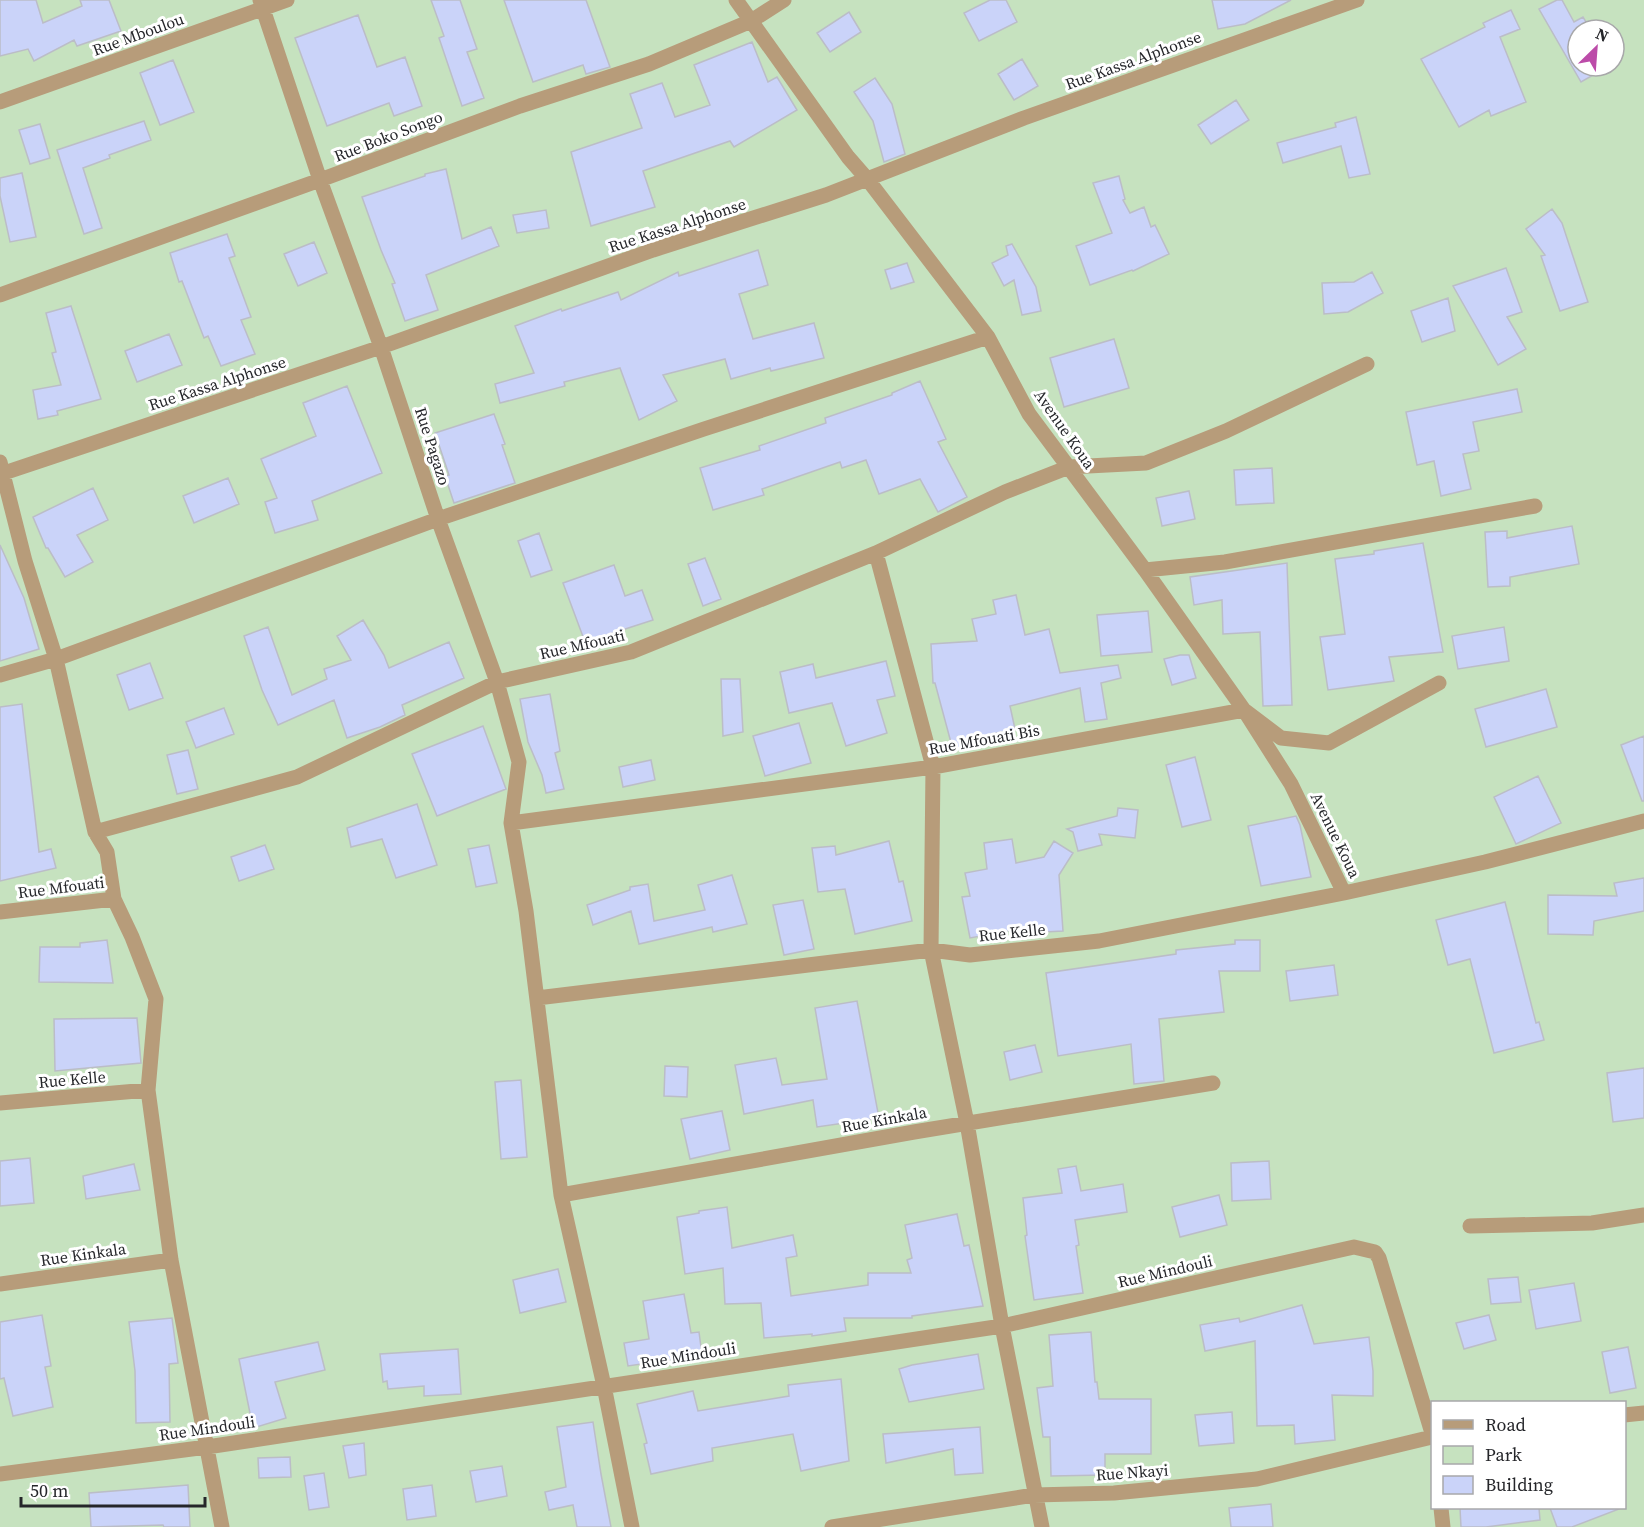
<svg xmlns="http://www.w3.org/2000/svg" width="1644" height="1527" font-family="'Source Serif 4',serif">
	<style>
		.green { fill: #c6e2bf; fill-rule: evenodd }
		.building { fill: #cad3f9; stroke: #bbbdc7; stroke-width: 1.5 }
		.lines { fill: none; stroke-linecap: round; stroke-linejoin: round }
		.minor { stroke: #b79c7a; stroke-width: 15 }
		.labels { text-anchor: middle; stroke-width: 6; stroke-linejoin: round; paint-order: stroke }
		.street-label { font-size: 16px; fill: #25262a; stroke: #fff }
	</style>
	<rect width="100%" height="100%" fill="#f9fafe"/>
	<path class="green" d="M0,0H1644V1527H0ZM1578,30H1614V66H1578ZM1432,1402H1624V1508H1432Z"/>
	<path class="building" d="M0,0H36L43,23L82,6L80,0H109L121,31L77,46L74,40L34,61L28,49L0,56Z
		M431,0H460L477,49L467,52L484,98L462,106L439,38L444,36Z
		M504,0H586L610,67L586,74L583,65L533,82Z
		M990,0H1006L1017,22L979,41L964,13Z
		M1212,0H1291L1245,24L1218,29Z
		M1557,0H1562L1574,22L1583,17L1591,30H1578V66H1609L1581,82L1539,9Z
		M1511,10L1520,29L1500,37L1526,102L1491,116L1489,110L1459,127L1421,59L1485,27L1483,23Z
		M849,12L861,32L830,52L817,33Z
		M358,15L377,67L405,57L422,106L394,116L389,103L327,126L295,38Z
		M752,42L768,82L777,77L797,110L734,147L730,141L643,171L655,207L591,226L571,152L642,128L630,94L662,83L675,117L710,105L694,65Z
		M1022,59L1038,86L1014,100L998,74Z
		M173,60L194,112L160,125L140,73Z
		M875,78L892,104L905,154L884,162L873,121L854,92Z
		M1236,100L1249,120L1211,144L1198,125Z
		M1356,117L1370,174L1349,178L1341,146L1283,163L1277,143L1336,127L1335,123Z
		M144,121L151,140L109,155L110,158L83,168L102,228L84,234L57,150Z
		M40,124L50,158L30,164L19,130Z
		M446,169L462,239L491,227L499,246L426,275L438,310L405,321L392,284L395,283L381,250L362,197L425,176V174Z
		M22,173L36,237L10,242L0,196V178Z
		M1119,176L1125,199L1123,200L1130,213L1144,207L1151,227L1155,225L1169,254L1133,271L1132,270L1090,285L1076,246L1112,233L1093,183Z
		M1552,209L1562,223L1588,302L1560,311L1541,256L1545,255L1526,229Z
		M546,210L549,228L517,233L513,215Z
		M227,234L235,256L229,258L251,317L241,320L255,354L221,366L208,336L204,338L182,281L179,282L170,253Z
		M314,242L327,273L298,286L284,254Z
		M1012,244L1036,287L1041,311L1022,315L1014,280L1004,286L992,263L1008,255L1006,246Z
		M758,250L768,285L739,294L753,339L814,323L824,358L771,371L770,368L731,379L725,359L663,375L677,401L639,420L620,368L564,382L565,386L500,403L495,384L534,373L515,326L550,313L561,309L562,311L618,292L621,300L678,272L679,276Z
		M907,263L914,282L891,289L885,270Z
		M1506,268L1522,312L1507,317L1526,349L1498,365L1453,286Z
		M1372,272L1383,293L1348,312L1324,314L1322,283L1354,282Z
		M1448,298L1455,331L1422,342L1411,311Z
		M71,306L101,399L57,411L58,415L38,419L33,390L61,385L52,353L56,352L46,313Z
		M169,334L182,365L137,382L125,351Z
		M1114,339L1129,388L1064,407L1050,358Z
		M920,381L946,439L938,442L967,497L938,512L920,479L879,494L866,460L842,468L840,462L762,489L764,495L713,510L700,468L760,450L759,446L826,423L825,418L892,395V393Z
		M347,386L382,473L312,501L318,520L275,533L265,502L277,498L261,459L316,436L303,403Z
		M1517,389L1522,412L1473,422L1479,451L1463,454L1471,489L1441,496L1434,461L1417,465L1406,412Z
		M494,414L505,444L502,445L515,483L454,503L445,476L449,475L435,433Z
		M1272,468L1274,503L1236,505L1234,470Z
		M228,478L239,504L194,523L183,496Z
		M93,488L108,520L77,535L93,562L65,577L48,548H46L33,517Z
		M1189,491L1195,519L1162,526L1156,498Z
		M1572,526L1579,564L1510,577V586L1488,587L1485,532L1507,531V538Z
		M539,533L552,570L531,577L518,541Z
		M1423,543L1443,652L1389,657L1394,681L1328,690L1320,637L1345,634L1335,559L1374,554V551Z
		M0,545L24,598L39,649L0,661Z
		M705,558L721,599L703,606L688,564Z
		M1287,563L1292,705L1263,706L1260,632L1223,634L1222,600L1194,605L1190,577Z
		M614,565L625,596L642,590L653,620L585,642L563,583Z
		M1016,595L1025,635L1049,629L1060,673L1118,665L1121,678L1101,683L1107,719L1085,722L1080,688L1010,706L1015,729L983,736L984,742L953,750L935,683H933L931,644L977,641L972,619L996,614L993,600Z
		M1148,611L1152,652L1101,656L1097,615Z
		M363,620L384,655L389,668L449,642L464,678L402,705L405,715L380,727L347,738L334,700L278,725L262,690L244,636L268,627L292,695L327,679L324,669L351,660L337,636Z
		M1504,627L1509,661L1458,669L1452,636Z
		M1180,655H1189L1196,678L1172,685L1164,659Z
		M886,661L895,696L877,700L887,733L846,746L832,703L789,713L780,672L813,664L816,678Z
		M150,663L163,698L129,710L117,675Z
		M721,679H740L743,732L723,736Z
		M1546,689L1557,727L1486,747L1475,709Z
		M550,694L560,751L555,753L564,789L546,793L542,775L528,742L520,699Z
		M22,704L39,852L51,849L56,868L0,881V707Z
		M224,708L234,734L196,748L186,722Z
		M799,723L811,763L765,776L753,736Z
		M483,726L506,789L437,816L412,754Z
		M1644,736V801H1642L1621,745Z
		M188,750L198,789L177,794L167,755Z
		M1195,757L1211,820L1182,827L1166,765Z
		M651,760L655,780L623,787L619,767Z
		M1538,776L1561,823L1516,844L1494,797Z
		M417,804L437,865L396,878L382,839L351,847L347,828Z
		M1118,808L1138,810L1135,838L1099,834L1102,845L1078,851L1073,832L1067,829L1117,816Z
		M1296,816L1300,825L1311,877L1261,886L1248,826Z
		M1012,839L1016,863L1044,857L1054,841L1073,853L1059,875L1063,931L1025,933V928L970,938L962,897L970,896L965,873L987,869L984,843Z
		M889,841L899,882L903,881L912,921L855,934L845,889L818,892L812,848L835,846L836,855Z
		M265,845L274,869L239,881L231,857Z
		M489,845L497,883L476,887L468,849Z
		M732,875L747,924L713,932L712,927L639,944L631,911L593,925L587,905L630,890V887L648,884L654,921L705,910L698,885Z
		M1644,878V911L1594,921L1593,935L1548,934V895L1617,896L1614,883Z
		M803,900L814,949L784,955L773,905Z
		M1505,902L1536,1023L1539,1022L1544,1040L1494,1053L1470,959L1448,965L1436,920Z
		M107,940L113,983L39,982L40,947H80V943Z
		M1235,940H1260V971H1219L1224,1012L1159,1019L1164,1081L1134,1084L1131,1044L1058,1056L1046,973L1176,954V950L1235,944Z
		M1334,965L1338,995L1290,1001L1286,971Z
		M857,1001L879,1118L817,1127L813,1100L744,1114L735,1065L776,1058L782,1085L827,1079L815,1008Z
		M137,1018L141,1063L55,1071L54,1019Z
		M1035,1045L1042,1072L1010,1080L1004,1052Z
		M665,1066L688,1067L687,1097L664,1096Z
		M1644,1068V1118L1613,1122L1607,1073Z
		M521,1080L527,1157L501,1159L495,1082Z
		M722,1111L730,1150L690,1159L681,1119Z
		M30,1158L34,1203L0,1206V1161Z
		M1269,1161L1271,1199L1232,1201L1231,1163Z
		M134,1164L140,1190L86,1199L83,1176Z
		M1076,1166L1081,1191L1123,1184L1127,1212L1075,1220L1079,1245L1076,1246L1083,1293L1034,1300L1025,1236L1027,1235L1023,1198L1062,1193L1058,1169Z
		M1219,1195L1227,1225L1180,1237L1172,1207Z
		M727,1207L732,1248L793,1235L797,1256L786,1258L791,1296L868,1285V1273H911L907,1260L912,1258L905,1225L957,1214L964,1246L969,1245L983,1306L912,1316V1318H844L846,1331L812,1336V1334L764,1338L761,1303L725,1304L723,1268L685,1274L677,1217L699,1213V1211Z
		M558,1269L566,1302L520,1313L513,1280Z
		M1518,1277L1521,1302L1491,1304L1488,1279Z
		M1574,1283L1581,1321L1536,1329L1529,1290Z
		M684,1294L691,1333L699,1332L702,1355L628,1366L624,1343L649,1339L643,1301Z
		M1302,1305L1314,1344L1369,1337L1373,1371V1396L1332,1395L1335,1440L1295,1444L1294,1425L1257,1426L1255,1341L1205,1351L1200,1325L1239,1318L1240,1322Z
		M42,1315L51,1366L45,1367L53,1407L13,1416L4,1378L0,1379V1322Z
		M1489,1315L1496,1340L1464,1349L1456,1323Z
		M172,1318L178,1363L169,1364L170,1422L136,1423L135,1371L129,1322Z
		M1091,1332L1095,1382H1097L1099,1399H1151V1454H1105V1475L1051,1476L1050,1437H1043L1037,1388L1053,1386L1049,1335Z
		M318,1342L325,1370L275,1382L286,1418L253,1428L239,1359Z
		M1628,1347L1636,1388L1610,1393L1602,1352Z
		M458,1349L461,1394L424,1396V1386L388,1389L387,1381L383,1382L380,1354Z
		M978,1354L984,1389L909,1402L899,1369L912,1365Z
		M841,1379L849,1461L801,1471L793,1434L712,1448L713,1461L651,1474L644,1444L647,1443L637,1404L693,1391L698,1411L789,1396L788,1385Z
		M1232,1412L1234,1443L1199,1446L1195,1415Z
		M593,1422L601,1474L611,1527H577L573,1505L549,1510L545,1492L566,1487L557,1427Z
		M980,1427L983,1473L955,1475L953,1449L886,1463L883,1434Z
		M364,1443L366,1475L349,1478L343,1446Z
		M290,1457L291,1477L259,1478L258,1458Z
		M502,1466L507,1496L476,1502L470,1471Z
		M324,1473L329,1507L309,1510L304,1476Z
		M188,1485L190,1527H164L163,1525L91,1527L89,1493Z
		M432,1485L436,1516L407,1520L403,1489Z
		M1271,1504L1273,1527H1231L1229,1508Z
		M1460,1508H1539L1540,1520L1486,1527H1461Z
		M1550,1508H1618L1619,1509L1572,1527H1557Z"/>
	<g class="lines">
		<path class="minor" d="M260,0L320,180L381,347L438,519L497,682L519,762L511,823L526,911L561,1195L604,1386L632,1527
			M736,0L848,157L868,180L988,337L1029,414L1145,570L1244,710L1291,784L1344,893
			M0,102L287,0
			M0,295L320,180L520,106L649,64L751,21L784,0
			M0,462L25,561L56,659L95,832L107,852L114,899L0,912
			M4,473L381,347L653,250L826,195L1024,118L1357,0
			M876,553L933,767L931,950L967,1123L1002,1326L1042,1527
			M1145,570L1225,562L1535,506
			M0,675L56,659L438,519L704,429L988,337
			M511,823L933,767L1244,710L1281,738L1329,743L1439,683
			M95,832L297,777L497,682L631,652L876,553L1005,492L1069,467L1146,463L1226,431L1367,364
			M114,899L132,937L156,999L148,1090L171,1260L222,1527
			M537,998L931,950L970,955L1099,941L1344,893L1485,862L1644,821
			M0,1103L148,1090
			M561,1195L914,1132L1213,1083
			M1470,1226L1592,1223L1644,1215
			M0,1284L171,1260
			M1624,1415L1644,1413
			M0,1474L207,1447L1002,1326L1354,1247L1375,1252L1379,1258L1432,1433
			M1441,1508L1443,1527
			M832,1527L1034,1495L1114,1493L1257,1479L1432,1437"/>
	</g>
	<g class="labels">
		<g class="street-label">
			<text transform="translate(138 34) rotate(-20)" y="6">Rue Mboulou</text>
			<text transform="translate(1133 60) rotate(-20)" y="6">Rue Kassa Alphonse</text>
			<text transform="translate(388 136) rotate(-21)" y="6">Rue Boko Songo</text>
			<text transform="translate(677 225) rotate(-18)" y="6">Rue Kassa Alphonse</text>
			<text transform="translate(217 383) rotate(-18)" y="6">Rue Kassa Alphonse</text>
			<text transform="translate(1065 429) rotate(55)" y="6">Avenue Koua</text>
			<text transform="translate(433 446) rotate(72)" y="6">Rue Pagazo</text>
			<text transform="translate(582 644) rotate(-13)" y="6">Rue Mfouati</text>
			<text transform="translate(984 739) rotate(-10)" y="6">Rue Mfouati Bis</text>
			<text transform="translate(1336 835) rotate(64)" y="6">Avenue Koua</text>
			<text transform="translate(61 887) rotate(-7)" y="6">Rue Mfouati</text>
			<text transform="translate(1012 932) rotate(-6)" y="6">Rue Kelle</text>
			<text transform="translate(72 1079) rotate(-5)" y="6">Rue Kelle</text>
			<text transform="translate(884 1119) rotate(-10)" y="6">Rue Kinkala</text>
			<text transform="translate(83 1254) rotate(-8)" y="6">Rue Kinkala</text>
			<text transform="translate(1165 1271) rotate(-13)" y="6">Rue Mindouli</text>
			<text transform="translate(688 1355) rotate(-9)" y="6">Rue Mindouli</text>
			<text transform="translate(207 1428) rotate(-8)" y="6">Rue Mindouli</text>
			<text transform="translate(1132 1472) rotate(-4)" y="6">Rue Nkayi</text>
		</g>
	</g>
	<rect x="1431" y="1401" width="195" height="108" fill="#ffffff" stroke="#a8a8aa" stroke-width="1.5"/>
	<rect x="1443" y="1420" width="30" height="9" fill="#b79c7a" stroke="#a8a8aa" stroke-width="1.5"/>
	<text x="1485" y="1431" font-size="18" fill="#25262a">Road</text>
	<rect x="1443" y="1446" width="30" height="18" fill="#c6e2bf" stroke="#a8a8aa" stroke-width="1.5"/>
	<text x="1485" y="1461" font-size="18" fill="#25262a">Park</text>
	<rect x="1443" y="1476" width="30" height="18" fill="#cad3f9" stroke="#a8a8aa" stroke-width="1.5"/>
	<text x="1485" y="1491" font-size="18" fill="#25262a">Building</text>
	<g transform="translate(1596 48) rotate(25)"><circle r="28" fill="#ffffff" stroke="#a8a8aa" stroke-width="1.5"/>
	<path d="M0-4.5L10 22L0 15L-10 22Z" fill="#bc4ca9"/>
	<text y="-9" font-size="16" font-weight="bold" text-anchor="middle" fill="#25262a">N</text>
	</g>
	<path d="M21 1497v9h184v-9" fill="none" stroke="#25262a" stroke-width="3"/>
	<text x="30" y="1497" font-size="18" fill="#25262a" stroke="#ffffff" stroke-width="4.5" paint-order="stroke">50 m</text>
</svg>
